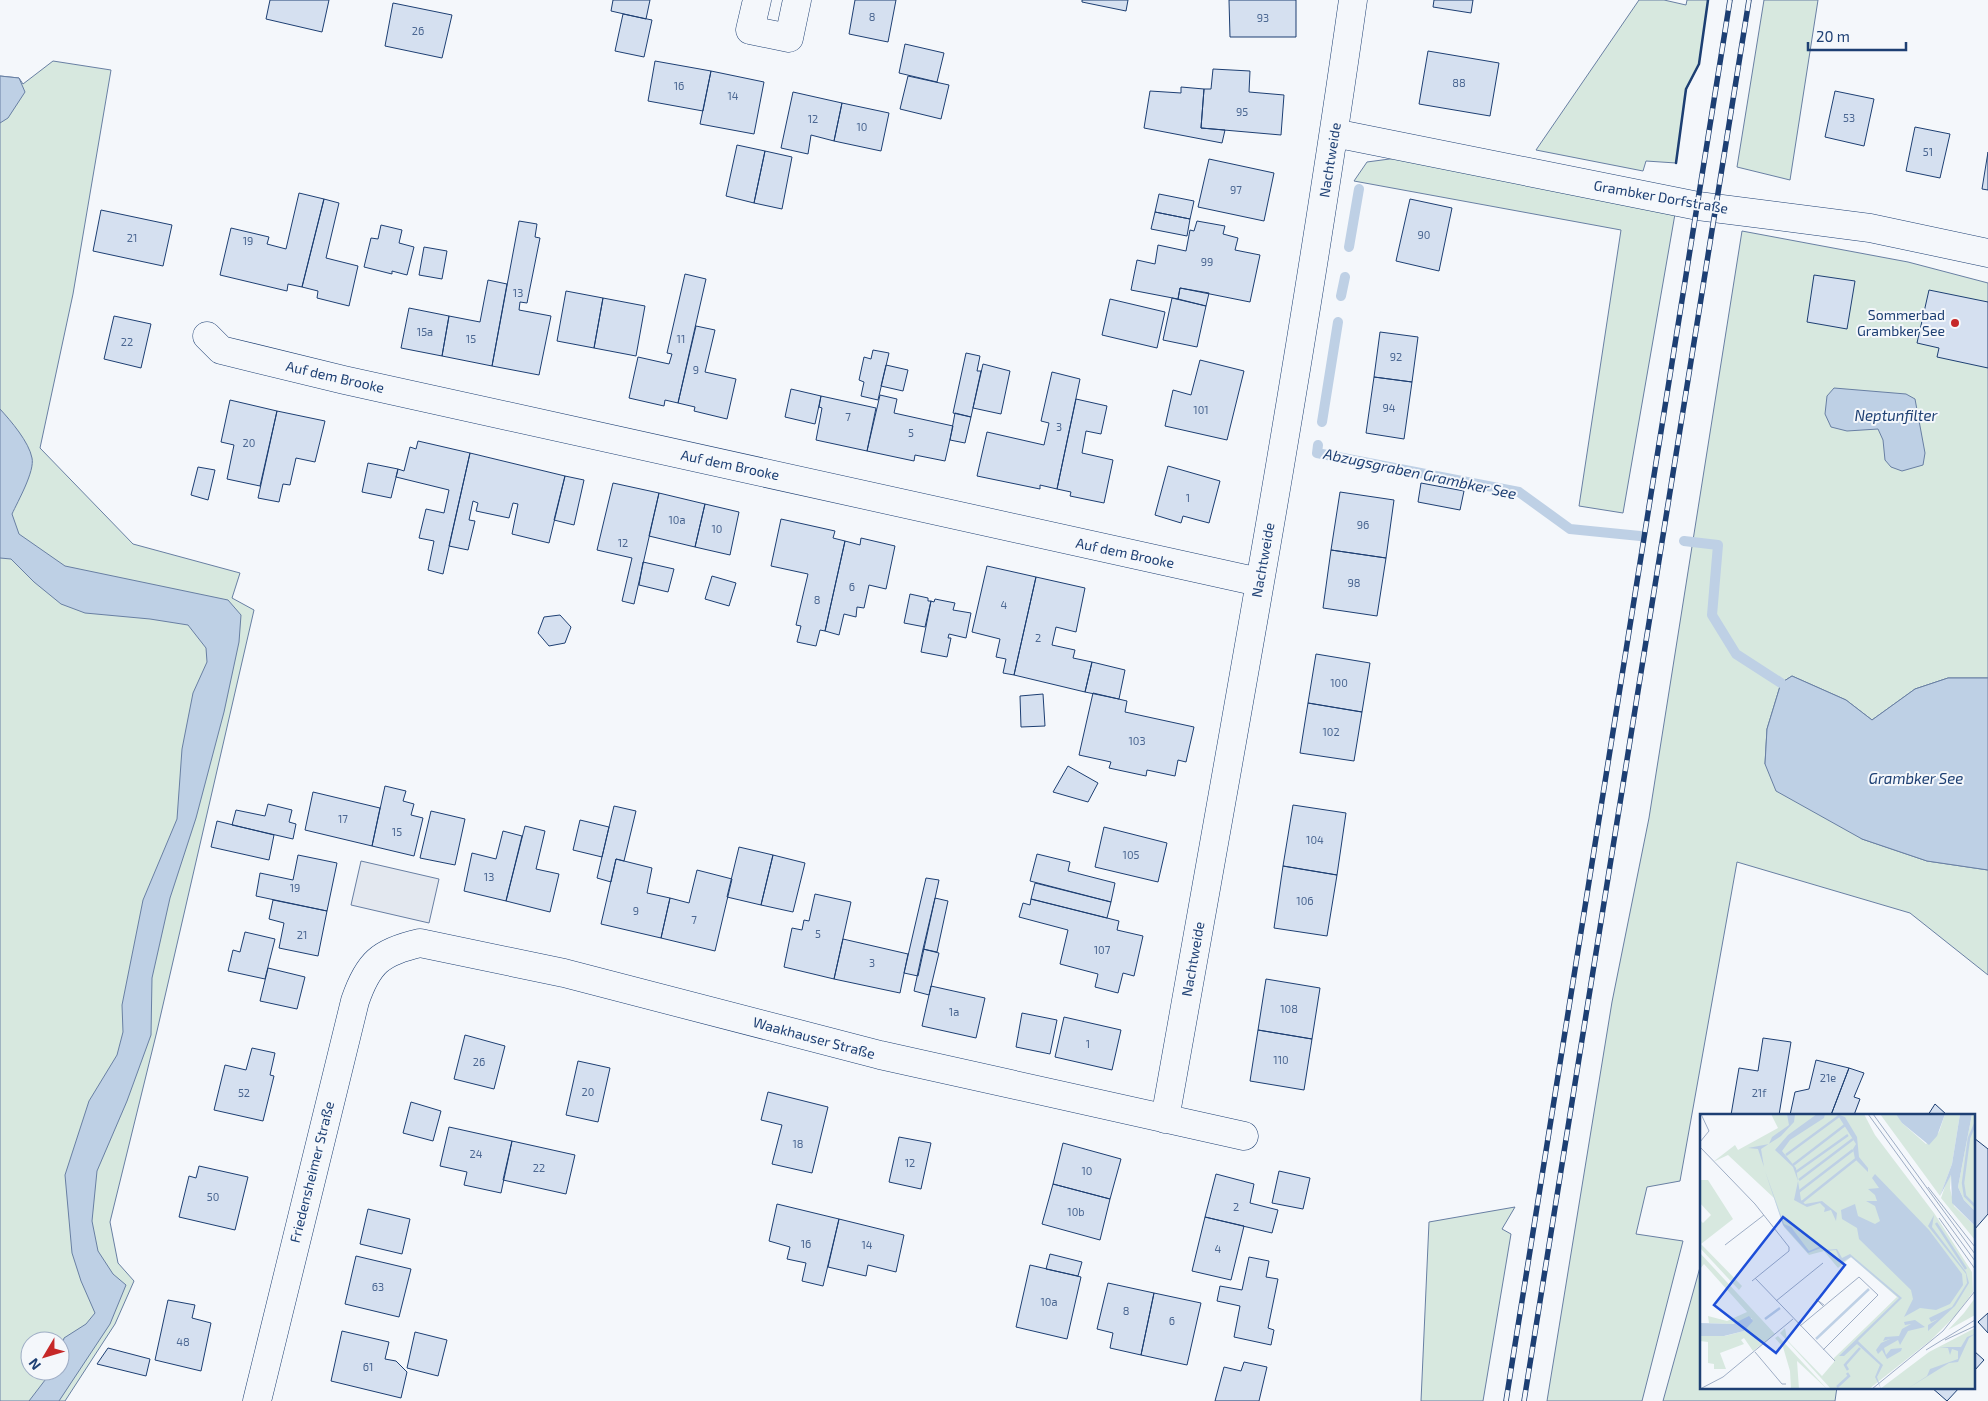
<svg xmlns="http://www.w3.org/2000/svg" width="1988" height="1401" font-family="'Exo 2',sans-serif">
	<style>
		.green { fill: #d7e8df; stroke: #687fa3; fill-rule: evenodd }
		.parking { fill: #e3e8f0; stroke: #687fa3 }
		.water { fill: #bed0e5; stroke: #687fa3 }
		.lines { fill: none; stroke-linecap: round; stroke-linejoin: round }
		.stream { stroke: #bed0e5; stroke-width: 10 }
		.building { fill: #d5e0f0; stroke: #1d3f73 }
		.minor-casing { stroke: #1d3f73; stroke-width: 29 }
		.minor { stroke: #f4f7fb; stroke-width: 28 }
		.rail-casing { stroke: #1d3f73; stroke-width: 5.5 }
		.rail { stroke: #f4f7fb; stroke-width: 4; stroke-dasharray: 11; stroke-linecap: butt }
		.wall { stroke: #1d3f73; stroke-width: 2.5 }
		.poi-dot { fill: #c62828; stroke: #f4f7fb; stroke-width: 2 }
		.labels { text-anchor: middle; stroke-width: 4; stroke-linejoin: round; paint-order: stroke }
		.number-label { font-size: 11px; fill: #4b6792 }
		.street-label { font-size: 14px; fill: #1d3f73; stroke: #f4f7fb }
		.poi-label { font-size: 14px; fill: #1d3f73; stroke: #f4f7fb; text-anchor: end }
		.water-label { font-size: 15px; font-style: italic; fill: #1d3f73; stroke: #f4f7fb }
		.inset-river { fill: none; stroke: #bed0e5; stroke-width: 2.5 }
		.inset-road { fill: none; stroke: #9eadc5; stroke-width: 1 }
		.view { fill: #1d4ed8; fill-opacity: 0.15; stroke: #1d4ed8; stroke-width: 2.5 }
		.inset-edge { fill: none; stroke: #1d3f73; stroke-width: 2.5 }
	</style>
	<rect width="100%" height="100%" fill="#f4f7fb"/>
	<path class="green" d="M1639,0H1664L1686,5L1687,0H1708L1699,64L1686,90L1676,163L1646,161L1643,171L1536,150Z
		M1764,0H1818L1790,180L1737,167Z
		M53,61L111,70L73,294L40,448L133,544L240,573L232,598L254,610L157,1031L110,1222L118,1263L134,1281L115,1324L65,1401H0V76L19,78L23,84ZM30,1341H60V1371H30Z
		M1397,158L1675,214L1623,513L1579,506L1621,230L1354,181L1367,162Z
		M1742,231L1908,262L1988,283V678H1948L1915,689L1872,720L1846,700L1792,676L1781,683L1767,729L1765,764L1862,839L1927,861L1988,870V975L1910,913L1737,862L1680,1181L1647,1187L1636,1234L1683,1241L1642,1401H1547L1612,1002L1649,818Z
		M1515,1207L1502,1229L1511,1234L1483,1401H1421L1429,1222Z
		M1702,1260V1387H1837L1835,1401H1663Z"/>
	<path class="parking" d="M361,861L439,879L429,923L351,905Z"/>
	<path class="water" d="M0,76L19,78L25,92L8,118L0,123Z
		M1834,388L1906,394L1915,399L1925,453L1923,465L1902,471L1891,467L1885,460L1883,440L1878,429L1847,431L1831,427L1825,414L1827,396Z
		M0,409C11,421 29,442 32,458C35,471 18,501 12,514L19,534L65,566L228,600L241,615L239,642L224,712L196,818L170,898L152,978L151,1035L127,1101L97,1171L92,1221L98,1251L113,1274L126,1285L110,1324L59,1401H29L52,1371H60V1360L64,1355L62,1346L64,1338L86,1324L95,1313L81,1281L72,1253L65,1175L89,1101L117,1055L123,1032L122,1005L143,900L177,819L182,749L193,693L207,662L206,648L188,625L150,619L85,613L61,604L34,582L11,559L0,558Z
		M1792,676L1846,700L1872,720L1915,689L1948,678H1988V870L1927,861L1862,839L1776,791L1765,764L1767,729L1781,683Z"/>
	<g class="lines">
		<path class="stream" d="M1349,247L1359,189
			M1341,296L1345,277
			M1322,422L1338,322
			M1318,445L1317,453L1519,492L1570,529L1640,536
			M1684,541L1718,545L1712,615L1736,654L1781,683"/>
	</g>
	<path class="building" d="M270,0H329L322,32L266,19Z
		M613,0H650L646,19L611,11Z
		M855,0H896L888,42L849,34Z
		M1082,0H1128L1126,11L1082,2Z
		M1229,0H1296V37H1230Z
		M1434,0H1473L1471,13L1433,7Z
		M393,3L452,15L442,58L385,46Z
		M623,14L652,20L644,57L615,51Z
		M905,44L944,53L937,82L899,73Z
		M1428,51L1499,63L1490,116L1419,104Z
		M655,61L711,71L703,111L648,101Z
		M1213,69L1250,71L1249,92L1284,95L1281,135L1201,128L1204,89H1211Z
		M711,71L764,82L754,134L700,124Z
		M908,76L949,85L941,119L900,109Z
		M1181,87L1204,89L1201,128L1225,130L1222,143L1144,128L1150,91L1181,93Z
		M1835,91L1874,99L1864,146L1825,137Z
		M793,92L842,103L834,141L811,135L808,154L781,148Z
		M842,103L889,113L881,151L834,141Z
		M1915,127L1950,134L1940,178L1906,171Z
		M737,145L765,151L754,203L726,196Z
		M765,151L792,157L782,209L754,203Z
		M1988,152V190L1982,189Z
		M1209,159L1274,173L1264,221L1198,207Z
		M299,193L324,199L302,287L288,284L287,291L220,275L231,228L269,237L267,244L286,249Z
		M1159,194L1194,201L1190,219L1155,212Z
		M324,199L339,203L326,258L358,266L349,306L317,298L318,291L302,287Z
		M1410,199L1452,208L1439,271L1396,261Z
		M101,210L172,225L163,266L93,251Z
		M1155,212L1190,219L1187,236L1151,229Z
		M519,221L537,224L535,237L540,238L527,303L520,302L519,310L551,316L539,375L492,366Z
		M1197,221L1225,226L1223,234L1238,238L1235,250L1260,255L1250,302L1180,288L1178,299L1131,290L1137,260L1155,264L1158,245L1186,251L1190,230L1194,231Z
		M381,225L402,230L399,243L414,247L407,275L392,271V274L364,267L371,238L378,239Z
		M424,247L447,251L442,279L419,275Z
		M685,274L706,279L678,403L665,400L664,406L629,398L638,357L669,364L672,354L667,353Z
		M1814,275L1855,281L1847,329L1807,322Z
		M488,280L507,284L492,366L442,356L449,316L480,322Z
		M1180,288L1209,293L1206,306L1178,299Z
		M1929,290L1988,302V368L1937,357L1939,348L1917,343Z
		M566,291L603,298L594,348L557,341Z
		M603,298L645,306L636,356L594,348Z
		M1172,298L1206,306L1197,347L1163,340Z
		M1110,299L1165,312L1157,348L1102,335Z
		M409,308L449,316L442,356L401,348Z
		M114,316L151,324L141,368L104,359Z
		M696,326L715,330L705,372L736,379L727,419L694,411L695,407L678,403Z
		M1380,332L1418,337L1412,382L1374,377Z
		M873,350L889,353L878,400L861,396L864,382L859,380L864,357L871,359Z
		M966,353L980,356L977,371H981L971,417L953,413Z
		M1200,360L1244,371L1227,440L1165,426L1173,390L1191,395Z
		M983,364L1010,371L1001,414L973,408Z
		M886,365L908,370L903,391L881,386Z
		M1052,372L1080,379L1057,489L1040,485V489L977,476L987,432L1044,445L1049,423L1041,421Z
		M1374,377L1412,382L1404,439L1366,433Z
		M791,389L821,396L815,424L785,417Z
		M880,395L897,399L894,413L953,426L945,461L915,455L914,461L867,451Z
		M821,396L876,408L867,451L816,440L822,408L819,407Z
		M1076,399L1107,406L1101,434L1086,431L1082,453L1113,460L1104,503L1070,496L1071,492L1057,489Z
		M230,400L277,411L260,486L227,479L234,445L221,442Z
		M277,411L325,421L315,462L296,458L290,485L283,484L279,502L258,498Z
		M955,413L971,417L965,443L950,440Z
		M418,441L470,453L443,574L428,570L434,541L419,538L426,509L444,513L449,490L396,477L398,469L404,471L410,447L416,449Z
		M470,453L565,476L549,543L512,534L518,504L513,503L509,518L476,511L478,503L473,501L469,520L475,521L468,550L449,546Z
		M368,463L398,469L391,498L362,492Z
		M1168,466L1220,481L1209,523L1183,516L1181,523L1155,515Z
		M198,467L215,470L208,500L191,495Z
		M565,476L584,480L574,525L554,520Z
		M613,483L659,493L634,604L622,601L632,558L597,550Z
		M1421,483L1464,491L1460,510L1418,502Z
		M1340,492L1394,500L1386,558L1331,550Z
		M659,493L705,504L695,547L649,536Z
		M705,504L739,512L730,555L695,547Z
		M781,519L835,531L833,538L845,541L825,631L820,630L816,646L797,642L801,626L796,625L808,574L771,566Z
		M861,538L895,546L886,589L869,585L864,608L857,607L856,617L844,614L839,635L825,631L845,541L860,545Z
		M1331,550L1386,558L1377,616L1323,608Z
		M643,562L674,569L668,592L639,585Z
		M987,566L1036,577L1014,675L1003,673L1006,659L996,657L1000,639L972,632Z
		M712,576L736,583L729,606L705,599Z
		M1036,577L1085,588L1076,632L1056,627L1052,645L1075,650L1073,658L1092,662L1085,692L1014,675Z
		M910,594L928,598V601H931L925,627L904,623Z
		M935,599L955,603L953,610L971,613L966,638L949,634L948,638H951L947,657L921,652L931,601L934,602Z
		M560,615L571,627L565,643L549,646L538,633L544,617Z
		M1316,654L1370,663L1362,712L1308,703Z
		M1092,662L1125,670L1119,699L1085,692Z
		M1093,693L1127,701L1125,712L1194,727L1186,762L1178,760L1175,776L1147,770L1146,776L1109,768L1111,762L1079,755Z
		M1043,694L1045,726L1021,727L1020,696Z
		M1308,703L1362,712L1354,761L1300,753Z
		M1068,766L1098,783L1088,802L1053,792Z
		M385,786L406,791L403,801L414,804L411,815L423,818L414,856L372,846Z
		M313,792L380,808L372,846L305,830Z
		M268,804L292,810L289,822L296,824L293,839L232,825L236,810L265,816Z
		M1293,805L1346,813L1337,875L1283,866Z
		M614,806L636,811L624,861L616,859L611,882L597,878Z
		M431,811L465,819L455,865L420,858Z
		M580,820L609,827L602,857L573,850Z
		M217,821L274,835L269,860L211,847Z
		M525,826L545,831L536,869L559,874L550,912L506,901Z
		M1104,827L1167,843L1158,882L1095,867Z
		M503,831L522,836L506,901L464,891L472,853L496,859Z
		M739,847L773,855L761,905L727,897Z
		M1037,854L1070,862L1068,871L1115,883L1111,902L1030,881Z
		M298,855L337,863L327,911L256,896L260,873L293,880Z
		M773,855L805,863L793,912L761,905Z
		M616,859L652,868L647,893L670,898L661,938L601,924Z
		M1283,866L1337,875L1327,936L1274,928Z
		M697,870L732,879L715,951L661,938L670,898L689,903Z
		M926,878L939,880L918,976L904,973Z
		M1035,883L1111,902L1107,918L1031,899Z
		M815,894L851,902L834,979L784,967L792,928L802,930L804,920L809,921Z
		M935,898L948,901L937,952L923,949Z
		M1031,899L1119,921L1117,930L1143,936L1134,976L1123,973L1118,993L1095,987L1098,974L1060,964L1068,930L1019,917L1023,903L1030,905Z
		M273,900L327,911L318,956L279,948L284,923L269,919Z
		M245,932L275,939L265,979L228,971L233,950L240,952Z
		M843,939L908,954L900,993L834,979Z
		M923,949L939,953L929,995L914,991Z
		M268,968L305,977L297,1009L260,1001Z
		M1266,979L1320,988L1312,1039L1258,1030Z
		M931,986L985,998L976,1038L922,1026Z
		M1022,1013L1057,1020L1050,1054L1016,1047Z
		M1064,1017L1121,1030L1112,1070L1055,1057Z
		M1258,1030L1312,1039L1304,1090L1250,1081Z
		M465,1035L505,1046L494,1089L454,1079Z
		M1763,1038L1791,1042L1779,1115H1731L1739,1068L1758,1071Z
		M252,1048L275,1053L270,1075L274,1076L263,1121L214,1110L225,1065L246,1070Z
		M1816,1060L1849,1068L1831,1115H1790L1795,1092L1809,1089Z
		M578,1061L610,1068L598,1122L566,1115Z
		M1849,1068L1864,1073L1854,1097L1860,1099L1854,1115H1831Z
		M768,1092L828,1107L812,1173L772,1164L782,1125L761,1120Z
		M411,1102L441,1111L433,1141L403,1133Z
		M1935,1104L1947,1115H1928Z
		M449,1127L512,1141L501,1193L464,1185L467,1172L440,1166Z
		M899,1137L931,1143L921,1189L889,1182Z
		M1974,1138L1988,1149V1214L1974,1230Z
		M512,1141L575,1155L566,1194L503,1180Z
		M1063,1143L1121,1159L1110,1199L1053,1184Z
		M199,1166L248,1177L235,1230L179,1217L189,1176L196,1178Z
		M1279,1171L1310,1178L1303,1209L1272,1203Z
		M1216,1174L1254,1184L1250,1203L1278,1210L1272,1233L1205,1217Z
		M1053,1184L1110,1199L1100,1240L1042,1224Z
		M777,1204L839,1219L823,1286L802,1281L806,1263L787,1259L790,1247L769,1241Z
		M368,1209L410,1219L402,1254L360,1244Z
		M1205,1217L1244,1226L1231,1280L1192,1271Z
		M839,1219L904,1235L896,1272L868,1265L866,1276L828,1267Z
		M1050,1254L1082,1262L1078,1276L1046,1269Z
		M356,1256L411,1269L399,1317L345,1304Z
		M1249,1257L1269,1261L1266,1277L1278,1279L1268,1328L1274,1330L1271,1345L1234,1337L1240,1306L1217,1301L1220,1286L1242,1290Z
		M1030,1265L1081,1277L1067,1339L1016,1327Z
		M1108,1283L1154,1293L1141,1355L1110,1348L1113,1333L1097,1329Z
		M1154,1293L1201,1303L1187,1365L1141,1355Z
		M168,1300L195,1305L192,1318L211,1323L201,1371L155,1360Z
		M1988,1313V1333L1978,1322Z
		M342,1331L389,1342L385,1359L396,1361L407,1372L401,1398L331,1381Z
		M415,1332L447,1340L438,1376L407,1368Z
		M108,1348L150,1359L146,1376L97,1364Z
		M1974,1351L1984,1360L1974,1371Z
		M1244,1362L1267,1367L1259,1401H1215L1224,1367L1241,1371Z
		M1931,1387H1960L1947,1401Z"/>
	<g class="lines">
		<g class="minor-casing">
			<path id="minor" d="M757,0L750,30L789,38L797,0
				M1334,133L1698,206L1870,228L1988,253
				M207,336L221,350L344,380L1259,582
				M1165,1119C1231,746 1300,374 1353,0
				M257,1401L355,1001C368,963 380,952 420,943L564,973L880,1055L1244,1136"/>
		</g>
		<use href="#minor" class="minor"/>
		<g class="rail-casing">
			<path id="rail" d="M1506,1401L1730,0
				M1524,1401L1749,0"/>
		</g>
		<use href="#rail" class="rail"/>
		<path class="wall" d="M1676,163L1686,89L1699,64L1708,0"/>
	</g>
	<circle class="poi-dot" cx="1955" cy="323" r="5"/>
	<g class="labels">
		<g class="number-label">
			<text x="872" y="21">8</text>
			<text x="1263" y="22">93</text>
			<text x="418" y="35">26</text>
			<text x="1459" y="87">88</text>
			<text x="679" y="90">16</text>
			<text x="733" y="100">14</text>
			<text x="1242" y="116">95</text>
			<text x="1849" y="122">53</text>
			<text x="813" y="123">12</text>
			<text x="862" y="131">10</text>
			<text x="1928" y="156">51</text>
			<text x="1236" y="194">97</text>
			<text x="1424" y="239">90</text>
			<text x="132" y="242">21</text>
			<text x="248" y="245">19</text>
			<text x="1207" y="266">99</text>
			<text x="518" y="297">13</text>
			<text x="425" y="336">15a</text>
			<text x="471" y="343">15</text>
			<text x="681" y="343">11</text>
			<text x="127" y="346">22</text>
			<text x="1396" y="361">92</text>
			<text x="696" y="374">9</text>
			<text x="1389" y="412">94</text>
			<text x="1201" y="414">101</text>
			<text x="848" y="421">7</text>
			<text x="1059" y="431">3</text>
			<text x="911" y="437">5</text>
			<text x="249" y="447">20</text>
			<text x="1188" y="502">1</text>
			<text x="677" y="524">10a</text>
			<text x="1363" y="529">96</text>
			<text x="717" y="533">10</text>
			<text x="623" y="547">12</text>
			<text x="1354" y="587">98</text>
			<text x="852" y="591">6</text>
			<text x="817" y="604">8</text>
			<text x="1004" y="609">4</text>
			<text x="1038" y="642">2</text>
			<text x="1339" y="687">100</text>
			<text x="1331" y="736">102</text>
			<text x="1137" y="745">103</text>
			<text x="343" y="823">17</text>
			<text x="397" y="836">15</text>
			<text x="1315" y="844">104</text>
			<text x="1131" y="859">105</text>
			<text x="489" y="881">13</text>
			<text x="295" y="892">19</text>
			<text x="1305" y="905">106</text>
			<text x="636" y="915">9</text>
			<text x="694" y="924">7</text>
			<text x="818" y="938">5</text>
			<text x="302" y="939">21</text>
			<text x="1102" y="954">107</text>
			<text x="872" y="967">3</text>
			<text x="1289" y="1013">108</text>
			<text x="954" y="1016">1a</text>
			<text x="1088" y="1048">1</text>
			<text x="1281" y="1064">110</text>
			<text x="479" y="1066">26</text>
			<text x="1828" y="1082">21e</text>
			<text x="588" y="1096">20</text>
			<text x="244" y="1097">52</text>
			<text x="1759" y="1097">21f</text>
			<text x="798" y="1148">18</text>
			<text x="476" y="1158">24</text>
			<text x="910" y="1167">12</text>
			<text x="539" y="1172">22</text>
			<text x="1087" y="1175">10</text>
			<text x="213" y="1201">50</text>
			<text x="1236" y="1211">2</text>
			<text x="1076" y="1216">10b</text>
			<text x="806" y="1248">16</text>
			<text x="867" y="1249">14</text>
			<text x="1218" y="1253">4</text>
			<text x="378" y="1291">63</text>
			<text x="1049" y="1306">10a</text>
			<text x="1126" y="1315">8</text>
			<text x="1172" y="1325">6</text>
			<text x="183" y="1346">48</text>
			<text x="368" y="1371">61</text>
		</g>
		<g class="street-label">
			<text transform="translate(1330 160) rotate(-81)" y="5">Nachtweide</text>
			<text transform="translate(1661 197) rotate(10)" y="5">Grambker Dorfstraße</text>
			<text transform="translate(335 377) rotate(13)" y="5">Auf dem Brooke</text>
			<text transform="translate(730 465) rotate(12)" y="5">Auf dem Brooke</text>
			<text transform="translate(1125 553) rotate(12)" y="5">Auf dem Brooke</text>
			<text transform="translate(1263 560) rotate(-80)" y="5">Nachtweide</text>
			<text transform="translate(1193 959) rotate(-80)" y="5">Nachtweide</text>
			<text transform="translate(814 1038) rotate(15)" y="5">Waakhauser Straße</text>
			<text transform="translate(312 1172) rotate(-76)" y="5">Friedensheimer Straße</text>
		</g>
		<g class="poi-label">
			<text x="1945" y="320">Sommerbad<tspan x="1945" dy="16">Grambker See</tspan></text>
		</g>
		<g class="water-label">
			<text x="1896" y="421">Neptunfilter</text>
			<text transform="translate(1420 474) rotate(12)" y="5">Abzugsgraben Grambker See</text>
			<text x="1916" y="784">Grambker See</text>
		</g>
	</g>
	<g transform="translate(1700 1114)">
		<rect width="275" height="275" fill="#f4f7fb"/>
		<path d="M71,0H164L175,21L234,99L272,158L273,178L256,201L231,226L169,275H131L80,219L85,214L87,226L122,262L134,248V244L197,183L151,143L138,154L124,137L109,141L84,113L74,84L28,41L13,48L35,31L38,36L78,14ZM180,0L198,1L202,9L226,30L239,18L245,0H260L252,50L240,82ZM272,0H275V97L264,86L258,73ZM249,61L251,62L250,74L254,92L275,112V126L241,84ZM0,66H8L33,105L1,130L42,172L39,176L0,134V106L3,109L11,101L0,89ZM0,139L75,220L53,237L44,224L41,226L44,230L20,239L26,255H14V250L8,249V228L0,227V222H25L44,217L52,204L32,210L0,209H9L8,202L27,207L47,198L4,150L0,155ZM275,184V201L248,216L264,199ZM275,214V275H180L229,238ZM78,222L117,264L127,275L97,247L99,275H91L90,257L83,233L75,224Z" fill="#d7e8df"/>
		<path d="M87,0H95L94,8L81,22L61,35L64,53L58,35L48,34L69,30L72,23L89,11ZM117,0H125L124,4L90,26L82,37L96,54L101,86L105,90L122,87L137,99L136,107L131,96L124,98L125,94L120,89L107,93L94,86L98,67L93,53L75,36L88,21ZM137,0L145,3L157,23L159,43L168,54V58L155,45L153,35L156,30ZM196,0H245L237,22L229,31L202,9ZM260,0H272L258,73L264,86L275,97V112L252,89L251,61L240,82L252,50ZM65,57L84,110L91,113L109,137L121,132L125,136L137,135L142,144L150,140L202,184L158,227L183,251L177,263L181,275L175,263L180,251L157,230L144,242H139L199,184L151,143L141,149L136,136L126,137L121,134L108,139L83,111ZM175,60L229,116L262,160L263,171L250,190L236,196L220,194L204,203L213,185L211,176L159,125L157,114L142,105L141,96L155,90L158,102L175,110L180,107L175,92L166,87H177L175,81L168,75L179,74L172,64ZM234,101L232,113L266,158L269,169L255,192L228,217V211L238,205L231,208L229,204L252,193L267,169L266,160L228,112ZM49,202L53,207L44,217L24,222H0V209L33,210ZM215,206L225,213L208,217L200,231L198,226L184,234L186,241L191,235L202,234L201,237L187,245L182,236L178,240L176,236L181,229L190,225L183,227L185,223L199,222L202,215L211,210L205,211L204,208ZM275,220L269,224L258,248L249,249L207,275L227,262L230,255L258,245V237L252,235L250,241L248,234L239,233H261L267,223Z" fill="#bed0e5"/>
		<path class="inset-river" d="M275,10L269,24L263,69L265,82L275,92M86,41L139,2M93,51L145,11M96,58L148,21M99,66L153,25M97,79L153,36M102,88L156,45M236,109L266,155M65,205L80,194M116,225L169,175M148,256L145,251L160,234M137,273L149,262L147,259"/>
		<path class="inset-road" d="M168,0L275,147M173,0L275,140M0,28L9,17L1,0M0,33L55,90L89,133V137L52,167M228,73L275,133M239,104L275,155M25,131L64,101M55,164L135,247M76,187L123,149M123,192L116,185L124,191M100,212L159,163L178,181L123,236M245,226L275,212M226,236L275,206M55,238L82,270H86M0,275L23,263L93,205M172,275L243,217L275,177"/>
		<path class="view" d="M83,103L145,151L76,239L14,191Z"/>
		<rect width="275" height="275" class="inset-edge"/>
	</g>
	<g transform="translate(45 1356) rotate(232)"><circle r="24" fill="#f4f7fb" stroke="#9eadc5"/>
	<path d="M0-4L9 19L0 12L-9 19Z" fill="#c62828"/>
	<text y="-8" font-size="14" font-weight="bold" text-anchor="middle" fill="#1d3f73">N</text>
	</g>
	<path d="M1808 42v8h98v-8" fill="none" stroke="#1d3f73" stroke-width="2.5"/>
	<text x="1816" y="42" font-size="15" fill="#1d3f73" stroke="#f4f7fb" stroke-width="4" paint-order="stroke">20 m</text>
</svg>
